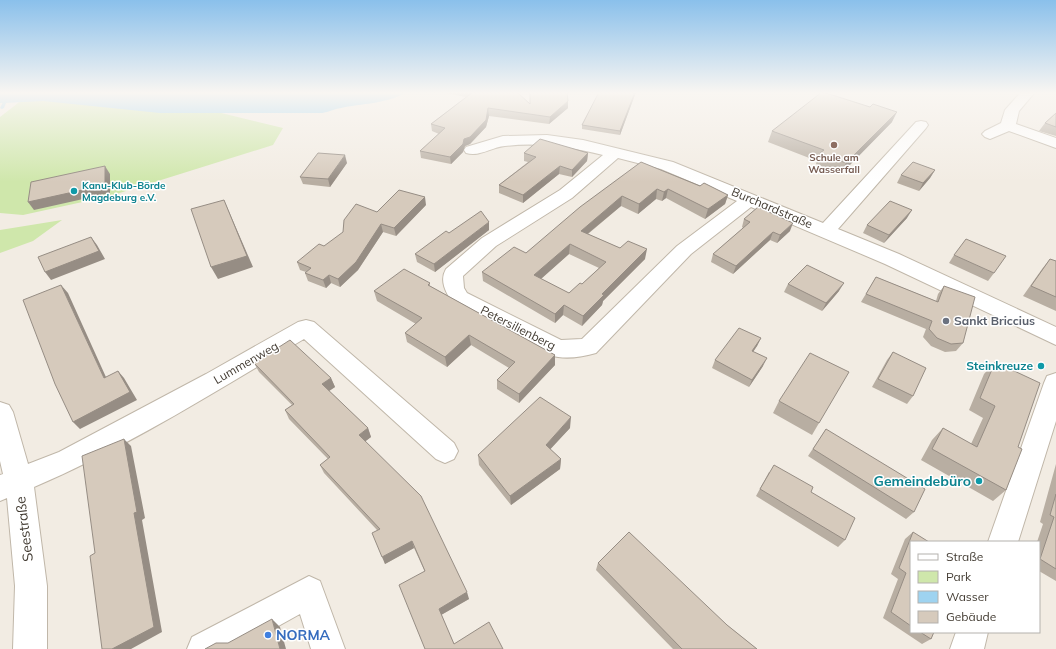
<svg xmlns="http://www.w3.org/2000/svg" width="1056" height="649" font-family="Mulish,sans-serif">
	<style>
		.green { fill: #cfe7ab }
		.water { fill: #9ed3f0 }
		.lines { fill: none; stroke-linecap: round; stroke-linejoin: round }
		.stream { fill: #9ed3f0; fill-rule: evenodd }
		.minor-casing { stroke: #c0b7a9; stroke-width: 2 }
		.minor { fill: #fff; fill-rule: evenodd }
		.wall { fill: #b8aea2; fill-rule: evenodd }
		.shaded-wall { fill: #968d84 }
		.building { fill: #d6cabc; stroke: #968d84; fill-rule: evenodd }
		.education-dot { fill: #8d6e63; stroke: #fff; stroke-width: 1.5 }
		.culture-dot { fill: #0f9aa8; stroke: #fff; stroke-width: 1.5 }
		.worship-dot { fill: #6b7280; stroke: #fff; stroke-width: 1.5 }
		.shop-dot { fill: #3f7fe0; stroke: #fff; stroke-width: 1.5 }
		.labels { text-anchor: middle; stroke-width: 3; stroke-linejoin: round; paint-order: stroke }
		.far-education-label { font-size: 10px; font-weight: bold; fill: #785e54; stroke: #fff }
		.far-culture-label { font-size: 10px; font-weight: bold; fill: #0d838f; stroke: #fff; text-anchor: start }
		.street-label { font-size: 12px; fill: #433c33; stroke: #fff }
		.worship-label { font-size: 12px; font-weight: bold; fill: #5b616d; stroke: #fff; text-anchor: start }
		.culture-label { font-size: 12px; font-weight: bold; fill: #0d838f; stroke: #fff; text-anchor: end }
		.near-culture-label { font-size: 14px; font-weight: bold; fill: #0d838f; stroke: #fff; text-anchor: end }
		.near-street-label { font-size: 14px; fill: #433c33; stroke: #fff }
		.near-shop-label { font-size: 14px; font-weight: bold; fill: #366cbe; stroke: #fff; text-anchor: start }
	</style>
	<rect width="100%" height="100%" fill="#f2ece3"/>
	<path class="green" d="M29,92L205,109L283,128L273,145L110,196L23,215L0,213V117L18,103Z
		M62,220L33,241L0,253V230Z"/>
	<path class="water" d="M0,92H405C393,103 358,104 341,108C334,109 329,112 322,113H160L43,101L4,103H0Z"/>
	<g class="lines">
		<path class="stream" d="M3,102L6,103L4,108L2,109L0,108Z"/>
		<g class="minor-casing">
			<path id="minor" d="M1021,92H1035L1019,111L1016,124L1056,138V148L1009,131L990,139L985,137L982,134L985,131L1001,123L1005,110Z
				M921,121L926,122L928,125L926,128L838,229L899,254L1056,327V345L885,264L751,207L691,254L596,353C582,357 564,360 550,355L453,303C446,293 439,281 446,269L482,238L560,190L603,155C571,147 538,142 505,146C492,147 480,157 466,153L464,150L466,147L503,136L547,135L583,140L673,162L823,223L916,122ZM618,158L661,169L737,201L677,246L582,339L561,340L467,293L464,288L463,276L496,246L572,198Z
				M306,320L314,322L454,443L458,451L454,459L445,463L436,459L304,339C216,391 128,447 34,487L47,586V649H13L15,586L7,498L0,501V475L3,474L0,461V402L9,405L13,412L28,464L59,452L206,374L298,322Z
				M1056,373V421L1018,542H988L1044,383L1047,376Z
				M309,576L320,581L345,649H311L300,614L237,649H187L192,637Z
				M956,632H988L984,649H950Z"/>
		</g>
		<use href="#minor" class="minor"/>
	</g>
	<path class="wall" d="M444,92H517L530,104L568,108L549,124L489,116L486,127L470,144L465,146L463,152L451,164L421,158L420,151L439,134L432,131L431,124L466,97L445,93Z
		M636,92L620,135L582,129V125Z
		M870,107L892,122L841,174L816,164L817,161L768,142L772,131Z
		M1056,113V136L1039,131L1045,123Z
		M524,153H588L587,161L572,177L559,174L523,203L499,193V185L528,162L524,161Z
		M641,162L700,186L728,195L725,204L705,219L666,198L662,201L656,199L638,214L621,206L588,234L620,248L645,259L603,301L602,305L582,326L563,315L555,323L483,281L482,272L526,253ZM569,254L599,268L582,284L569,293L541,279Z
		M347,163L330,187L303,184L300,177Z
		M935,170L930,178L919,191L897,183L901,175Z
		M426,205L396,236L383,232L358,270L340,287L331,283L326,288L308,281L305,273L306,272L300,270L297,262L324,246Z
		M907,218L884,243L863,233L867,225Z
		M744,219L790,231L777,243L770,240L733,274L711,262L713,254L743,228L742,227Z
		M489,230L435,272L417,262L415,254L449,233Z
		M954,255L994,273L988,281L949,263Z
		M1050,259L1056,261V311L1023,296L1042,269Z
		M876,277L936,301L938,294L944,286L963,343L956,351L945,352L931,346L923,337L926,329L861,302Z
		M430,283V286L555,355V365L519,403L497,389V380L509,368L471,345L447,367L407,342L405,333L416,324L377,301L374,291Z
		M788,284L839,291L822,311L784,292Z
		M761,338L757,346L753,352L763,366L749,387L712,368L715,360Z
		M893,352L913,396L907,404L872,387L887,360Z
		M995,362L1018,447L1006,490L993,501L921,460L932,440L943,428L971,444L983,418L969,410L984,374Z
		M254,363L331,378L335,387L329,391L368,428L371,437L365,441L469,599L441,615L454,644L503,649H425V572L414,548L385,564L377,530L324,473L320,465L328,459L289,419L285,410L292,405L259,372Z
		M779,401L819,423L812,435L773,413Z
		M570,428L550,449L561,459L560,469L511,505L479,465L478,455Z
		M826,429L914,512L906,519L808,456Z
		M1056,464V581L1039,571V542H1037L1043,524L1040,522Z
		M769,472L845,540L838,547L756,496Z
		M913,532L911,542V632H934L931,639L922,644L883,618L898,579L891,574L905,539Z
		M598,563L727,625L757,649H673L596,570Z"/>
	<path class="shaded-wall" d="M635,92H636L620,135V131Z
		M568,101V108L549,124L550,117Z
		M488,108L489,116L486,127L470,144L465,146L463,152L451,164L450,157Z
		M897,112L892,122L841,174L846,163Z
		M588,153L587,161L572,177V170Z
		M345,155L347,163L330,187L328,179Z
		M105,166L110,174V193L34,210L28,202Z
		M560,166L559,174L523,203V195Z
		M935,170L930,178L919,191L923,183Z
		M657,189L656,199L638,214L639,204Z
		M668,189L666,198L662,201L664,192Z
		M728,195L725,204L705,219L708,209Z
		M622,196L621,206L580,240L581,231Z
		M425,197L426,205L396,236L394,228Z
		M224,200L253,267L218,279L211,267Z
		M912,210L907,218L884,243L889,235Z
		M489,222V230L435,272L434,264Z
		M793,223L790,231L777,243L780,235Z
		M381,224L383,232L358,270L340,287L338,279Z
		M773,232L770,240L733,274L736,266Z
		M91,237L97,245L105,259L51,280L45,272Z
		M570,244L569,254L534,285V275Z
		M647,249L645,259L603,301L602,305L582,326L583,316L602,294Z
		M329,275L331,283L326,288L323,280Z
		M844,283L839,291L822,311L826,303Z
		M61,285L68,293L110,386L104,378Z
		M564,305L563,315L555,323V314Z
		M469,335L471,345L447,367L445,357Z
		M761,338L757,346L748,359L752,351Z
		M555,355V365L519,403V394Z
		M767,358L763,366L749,387L752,380Z
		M118,371L124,378L137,400L80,429L73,422Z
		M331,378L335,387L326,393L322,384Z
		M571,417L570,428L545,455L546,445Z
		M368,428L371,437L362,444L359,435Z
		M124,439L131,446L145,518L142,520L162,632L131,649H112L134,513Z
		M561,459L560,469L511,505L510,496Z
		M412,541L414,548L385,564L382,557Z
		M467,592L469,599L441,615L439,609Z
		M272,619L280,627L286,649H280Z"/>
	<path class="building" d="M471,92H517L530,104V92H567L568,101L550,117L488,108L486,120L470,137L464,139L463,144L450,157L420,151L445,128L431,124L473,92Z
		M599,92H635L620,131L582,125Z
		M822,92H823L870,107L873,104L897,112L846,163L820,153L824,150L772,131Z
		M1056,113V127L1045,123Z
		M540,139L588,153L572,170L560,166L523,195L499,185L536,157L524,153Z
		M318,153L345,155L328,179L300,177Z
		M641,162L700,186L704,183L728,195L708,209L668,189L664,192L657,189L639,204L622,196L581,231L620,248L628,241L647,249L602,294L604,295L583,316L564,305L555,314L482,272L514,247L526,253L580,207ZM570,244L606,262L582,284L580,283L569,293L534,275Z
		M913,162L935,170L923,183L901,175Z
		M105,166V185L28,202L31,182Z
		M399,190L425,197L394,228L381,224L356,262L338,279L329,275L323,280L305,273L311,268L297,262L319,244L324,246L343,232L344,220L356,204L377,212Z
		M224,200L247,256L211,267L191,209Z
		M890,201L912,210L889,235L867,225Z
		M758,207L793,223L780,235L773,232L736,266L713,254L750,222L744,219Z
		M481,211L489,222L434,264L415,254L446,231L449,233Z
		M91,237L99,251L45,272L38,257Z
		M966,239L1006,256L994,273L954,255Z
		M1050,259L1056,261V297L1031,286Z
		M807,265L844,283L826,303L788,284Z
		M404,269L430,283L428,285L555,355L519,394L497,380L515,362L469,335L445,357L405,333L422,318L374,291Z
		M876,277L938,302L944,286L975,297L963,343L951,344L937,338L929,329L932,321L866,294Z
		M61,285L104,378L118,371L130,392L73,422L55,384L23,300Z
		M739,328L761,338L752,351L767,358L752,380L715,360Z
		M290,340L331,378L322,384L368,428L359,435L421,496L467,592L439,609L454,644L489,622L503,649H425L399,585L425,571L412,541L382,557L372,533L380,529L320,465L330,457L285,410L294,404L254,363Z
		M893,352L926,368L913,396L878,379Z
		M810,353L849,372L819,423L779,401Z
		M995,362L1040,383L1018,447L1022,449L1006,490L932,449L943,428L977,447L995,406L980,398Z
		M540,397L571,417L546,445L561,459L510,496L478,455Z
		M826,429L925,489L914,512L813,449Z
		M124,439L137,512L134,513L154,627L112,649H102L90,556L95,553L82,456Z
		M774,465L813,487L811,492L855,518L845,540L760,489Z
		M1056,494V569L1040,559L1054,517L1050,515Z
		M629,532L727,625L757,649H682L598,563Z
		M913,532L929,542H911V626L891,612L906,573L899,568Z
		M272,619L280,649H205L216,643H228Z
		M920,632H934L931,639Z"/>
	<linearGradient id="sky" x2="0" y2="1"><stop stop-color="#8ac0eb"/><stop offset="0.51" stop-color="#f9f6f2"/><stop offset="1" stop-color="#f9f6f2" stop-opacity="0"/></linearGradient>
	<rect width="1056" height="182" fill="url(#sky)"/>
	<circle class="education-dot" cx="834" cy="145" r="4"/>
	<g class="culture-dot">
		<circle cx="74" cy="191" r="4"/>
		<circle cx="1041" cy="366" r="4"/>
		<circle cx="979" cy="481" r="4"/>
	</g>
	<circle class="worship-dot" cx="946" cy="321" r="4"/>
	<circle class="shop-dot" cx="268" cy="635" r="4"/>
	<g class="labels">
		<g class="far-education-label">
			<text x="834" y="161">Schule am<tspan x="834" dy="12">Wasserfall</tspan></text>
		</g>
		<g class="far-culture-label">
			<text x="82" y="189">Kanu-Klub-Börde<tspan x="82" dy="12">Magdeburg e.V.</tspan></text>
		</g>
		<g class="street-label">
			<text transform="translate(772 208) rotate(23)" y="4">Burchardstraße</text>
			<text transform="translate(518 328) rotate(27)" y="4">Petersilienberg</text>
			<text transform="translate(246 363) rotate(-30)" y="4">Lummenweg</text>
		</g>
		<g class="worship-label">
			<text x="954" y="325">Sankt Briccius</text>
		</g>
		<g class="culture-label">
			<text x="1033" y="370">Steinkreuze</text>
		</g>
		<g class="near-culture-label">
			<text x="971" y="486">Gemeindebüro</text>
		</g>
		<g class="near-street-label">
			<text transform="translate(24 529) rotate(-97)" y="5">Seestraße</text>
		</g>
		<g class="near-shop-label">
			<text x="276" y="640">NORMA</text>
		</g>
	</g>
	<rect x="910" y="541" width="130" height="92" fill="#ffffff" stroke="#b4b1ad"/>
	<rect x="918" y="554" width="20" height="6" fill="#ffffff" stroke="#b4b1ad"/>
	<text x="946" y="561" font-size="12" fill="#433c33">Straße</text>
	<rect x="918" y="571" width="20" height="12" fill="#cfe7ab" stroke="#b4b1ad"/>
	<text x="946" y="581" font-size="12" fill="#433c33">Park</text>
	<rect x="918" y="591" width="20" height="12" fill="#9ed3f0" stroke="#b4b1ad"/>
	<text x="946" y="601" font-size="12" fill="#433c33">Wasser</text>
	<rect x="918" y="611" width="20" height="12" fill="#d6cabc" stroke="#b4b1ad"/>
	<text x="946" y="621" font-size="12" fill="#433c33">Gebäude</text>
</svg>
